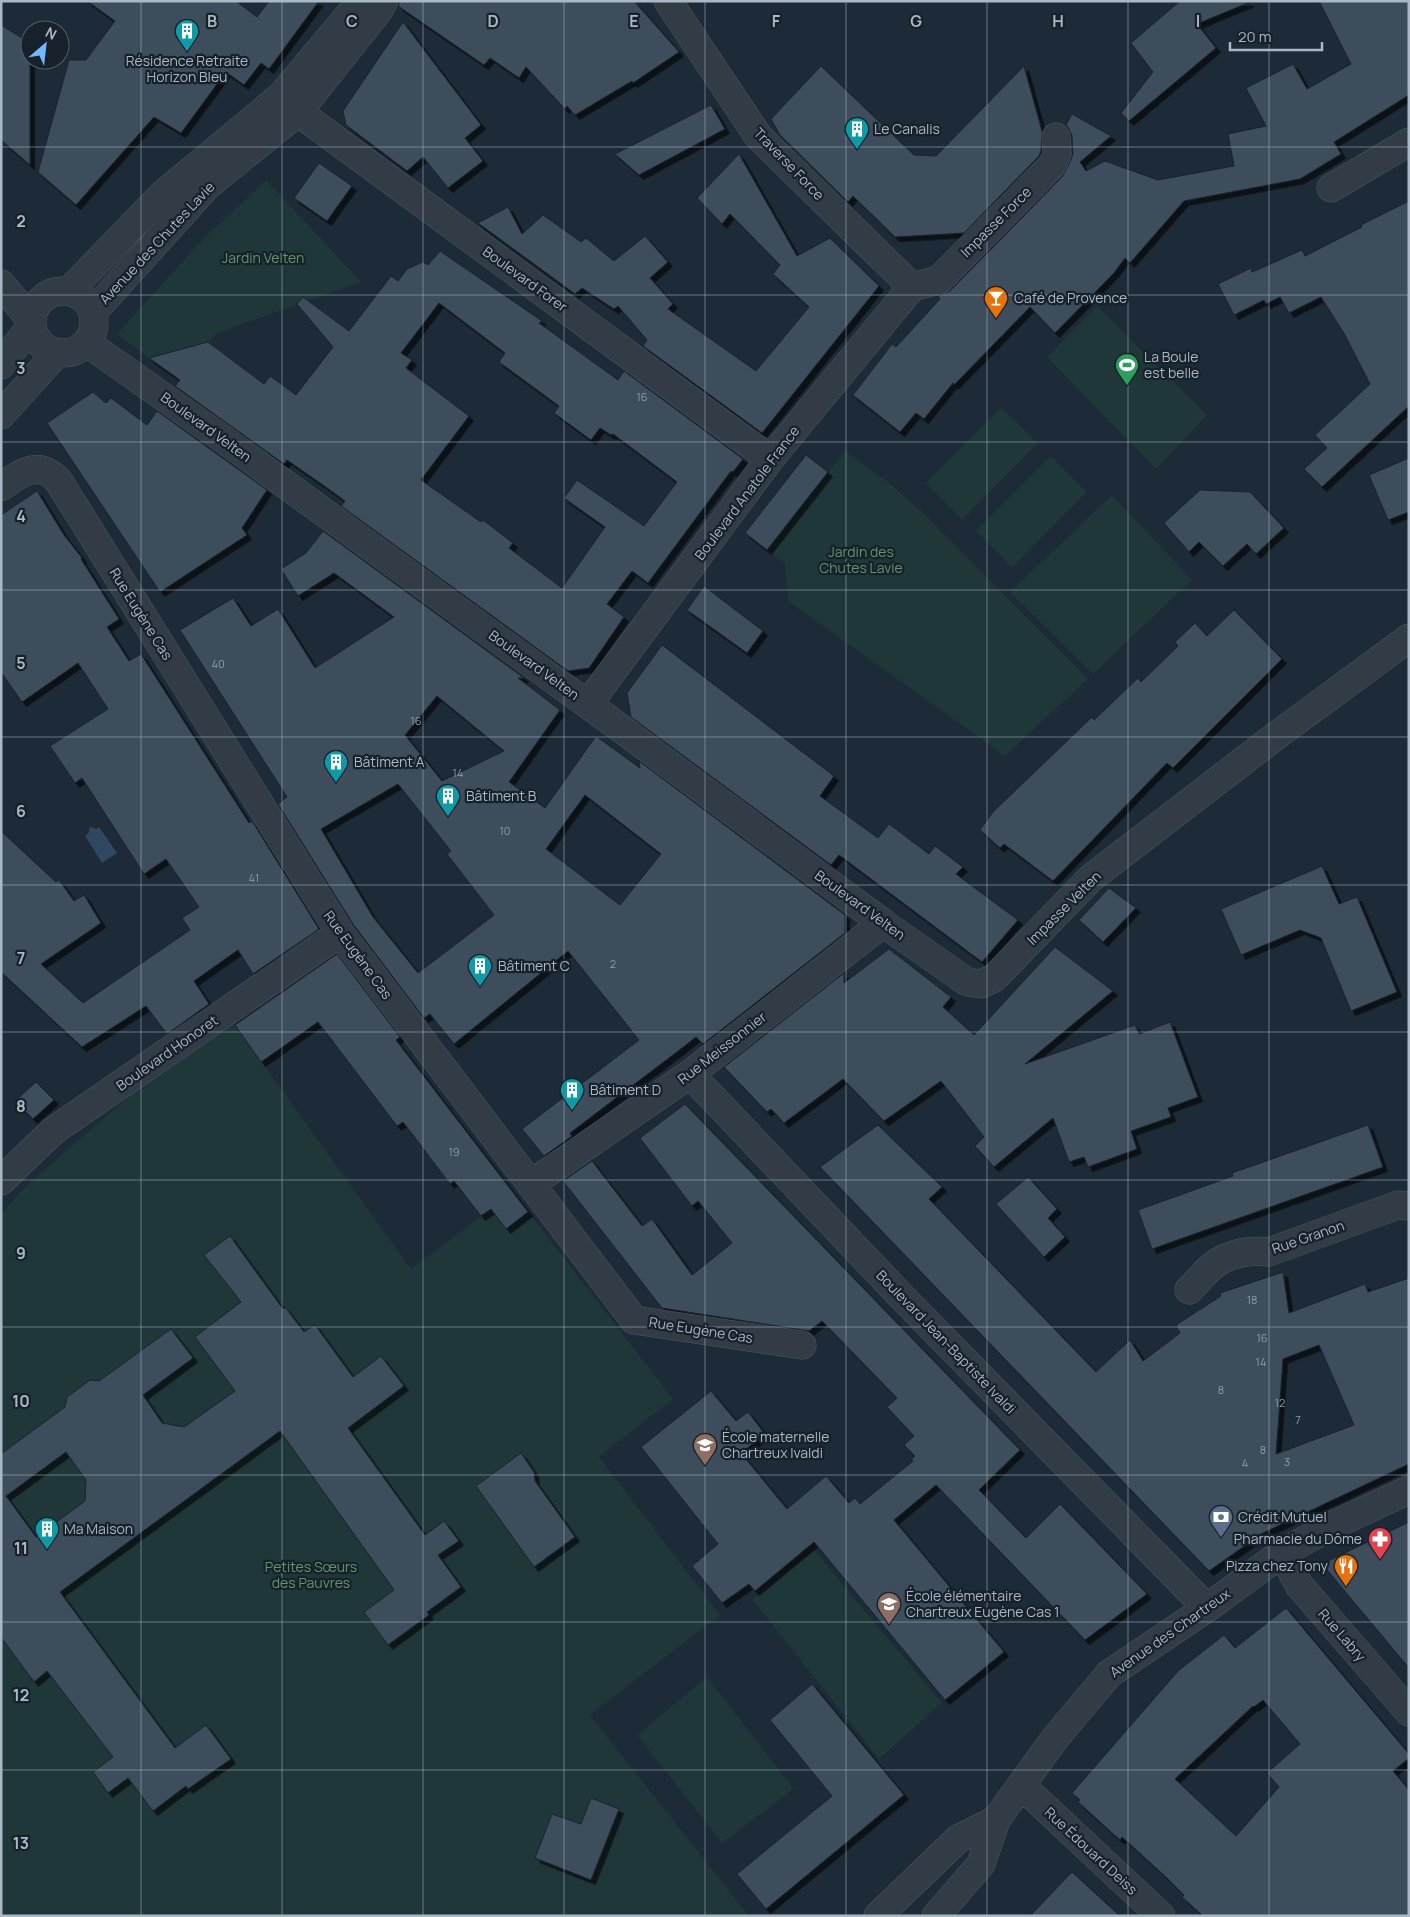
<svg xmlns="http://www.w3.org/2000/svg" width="1410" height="1917" font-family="Manrope,sans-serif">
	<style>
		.green { fill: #1f3738 }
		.water { fill: #2f4760 }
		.building { fill: #3e4d5c; stroke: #19232d; fill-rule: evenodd; filter: url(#shadow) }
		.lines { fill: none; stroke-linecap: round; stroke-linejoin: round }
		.minor-casing { stroke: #4c5762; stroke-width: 29 }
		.minor { stroke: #313c47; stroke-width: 28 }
		.grid { fill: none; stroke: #aab7c5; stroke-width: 1; stroke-opacity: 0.55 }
		.labels { text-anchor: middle; stroke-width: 4.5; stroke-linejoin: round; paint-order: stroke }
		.number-label { font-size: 11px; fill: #8f9cab }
		.poi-label { font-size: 14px; fill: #aab7c5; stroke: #17212b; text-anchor: start }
		.street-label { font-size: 14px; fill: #aab7c5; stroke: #17212b }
		.park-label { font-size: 14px; fill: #619669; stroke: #17212b }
		.grid-label { font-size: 16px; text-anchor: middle; font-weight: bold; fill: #aab7c5; stroke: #17212b; stroke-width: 4.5; stroke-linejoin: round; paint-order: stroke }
	</style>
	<defs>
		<filter id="shadow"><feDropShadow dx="4.5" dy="4.5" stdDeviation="0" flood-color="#0009"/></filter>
	</defs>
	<rect width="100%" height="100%" fill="#1d2a37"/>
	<path class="green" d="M266,180L361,282L217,333L208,342L149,358L117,334L203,239Z
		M1097,306L1207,415L1156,469L1047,357Z
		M1001,408L1038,443L962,520L926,483Z
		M845,451L888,482L921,511L1088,679L1005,756L788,601L785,564L767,550Z
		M1051,456L1087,492L1012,568L976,531Z
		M1112,495L1192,580L1093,674L1010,592Z
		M230,1018L411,1269L513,1192L673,1399L599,1457L720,1615L590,1715L749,1916H1V1214L24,1188L129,1096L127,1092Z
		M814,1550L942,1703L879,1759L752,1599Z
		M707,1677L794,1789L722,1843L637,1735Z"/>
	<path class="water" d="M90,827L96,829L99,827L117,853L102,863L85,836L88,834Z"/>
	<path class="building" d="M87,1H236L257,17L269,1H319L269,69L261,63L244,85L226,72L181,133L154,117L76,205L38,172L69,60H86L115,21Z
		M400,1H634L679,52L633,83L632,81L575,115L567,106L565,109L526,67L519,78L490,58L484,65L398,6Z
		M1180,1L1250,2L1197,24L1216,48L1129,121L1121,113L1153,72L1131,43Z
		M1319,1H1409V95L1334,142L1341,154L1300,179L1184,201L1130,263L1125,258L1114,273L1055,333L1030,307L954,385L953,383L924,419L916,413L900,432L853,395L892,344L896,347L940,299L938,296L950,291L1063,176L1071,160L1073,154L1072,136L1069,129L1066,125L1072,114L1111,136L1080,162L1086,171L1105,161L1158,180L1234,166L1228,134L1266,126L1246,88L1293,64L1307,89L1351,64Z
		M403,22L481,125L465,138L483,161L448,188L423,157L407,171L346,125L343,111Z
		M1,25L30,43V165L1,140Z
		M821,66L914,155L936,156L1024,66L1042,131L1041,151L1039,156L964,233L895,237L853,196L848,202L780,135L771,119Z
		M711,105L725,129L639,175L615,154Z
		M739,154L797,256L830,238L879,286L762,433L643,346L647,340L618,306L614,309L582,288L575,294L478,223L508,207L522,234L543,215L581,242L586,238L614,261L645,236L668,262L650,278L673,304L668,309L756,371L809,307L773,274L780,265L730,214L722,224L697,198Z
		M319,163L352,186L327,221L294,198Z
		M1409,201V406L1322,487L1304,469L1327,448L1315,435L1370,384L1345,335L1321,297L1289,313L1280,297L1266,304L1264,300L1234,315L1218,284L1251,268L1252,272L1266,266L1302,250L1305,256L1362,227L1361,225Z
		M440,251L542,321L539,323L618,380L624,371L743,459L733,472L731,471L648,583L632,571L607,604L624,617L589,668L568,671L341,506L345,501L323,485L287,460L284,464L175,386L180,380L149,358L208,342L264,384L270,376L296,395L333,347L297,304L303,297L349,331L391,276L398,281L407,269L423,262L428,265ZM439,303L505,353L499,362L559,406L554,413L591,440L600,428L611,435L613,434L677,482L644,526L577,480L564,498L605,527L562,588L509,548L513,543L483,520L481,522L421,480L469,416L406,368L412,360L401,353Z
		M93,392L106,403L111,398L147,425L157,411L267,490L242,528L247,535L160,592L47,423Z
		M806,455L828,472L767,550L745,533Z
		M1409,458V512L1388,520L1369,475Z
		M1200,490L1250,492L1284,528L1256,554L1247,544L1223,566L1199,542L1189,552L1164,523Z
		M37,491L64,535L82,558L81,559L119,619L107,627L129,661L141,654L249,823L252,821L319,929L253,974L238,950L194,981L209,1004L167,1034L146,1006L82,1047L1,972V831L56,882L59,880L74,901L84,895L101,923L41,964L83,1003L190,930L182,918L199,907L166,859L144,874L82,778L75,783L50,746L108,709L78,663L22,702L1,672V515Z
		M323,531L524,678H518L560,710L509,782L545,808L596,736L640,768L639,761L845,915V933L703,1044L696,1037L682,1048L570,1133L572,1136L544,1156L522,1129L639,1040L568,951L454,1044L430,1014L424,1018L353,924L278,804L287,797L180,630L233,598L251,626L278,609L315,668L394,617L334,573L298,596L281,569L306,553ZM437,696L504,751L442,781L405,735ZM398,784L451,851L447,854L494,915L418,973L373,917L321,829ZM585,795L661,854L620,905L546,849Z
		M704,586L763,631L747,653L687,610Z
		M1234,610L1282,659L1173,768L1167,763L1053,881L1004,844L1000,848L980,830L993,812L1092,717L1094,720L1138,678L1141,682L1178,646L1175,642L1195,623L1207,636Z
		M662,645L834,776L820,796L878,838L889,824L929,854L935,846L963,867L956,874L1018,920L982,962L839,855L831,865L631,717L627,693Z
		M1322,866L1339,904L1357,897L1397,992L1351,1011L1321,938L1300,930L1241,955L1221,909Z
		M1109,888L1136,908L1103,942L1079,920Z
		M1055,947L1113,991L1025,1064L1135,1025L1139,1034L1170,1022L1198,1097L1168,1108L1171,1117L1131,1131L1137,1149L1088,1167L1084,1157L1069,1162L1053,1118L994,1167L975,1146L984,1137L941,1081L884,1121L843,1079L784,1123L771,1109L767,1112L724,1067L844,973V983L889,949L951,997L943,1007L974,1035Z
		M337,954L400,1037L396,1040L528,1212L506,1229L491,1209L481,1216L454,1181L450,1184L403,1122L397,1126L318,1022L261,1062L235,1025Z
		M36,1082L54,1100L33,1119L15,1101Z
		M685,1104L1020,1450L979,1490L1026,1538L1060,1504L1147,1594L1085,1640L936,1485L894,1520L1004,1652L945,1700L814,1542L755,1591L749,1584L722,1603L692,1566L718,1544L641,1447L711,1391L736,1421L748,1412L765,1434L741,1453L787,1509L826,1476L849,1503L855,1498L860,1504L913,1461L911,1460L915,1456L904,1445L914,1436L887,1407L897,1398L822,1321L809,1331L662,1308L563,1181L592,1161L642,1226L652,1219L692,1275L732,1243L698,1201L692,1206L640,1138Z
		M878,1125L942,1187L929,1199L1096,1372L1130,1340L1143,1361L1180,1333L1176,1325L1221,1296L1220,1293L1283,1272L1289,1313L1365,1284L1368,1292L1409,1278V1464L1263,1533L1209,1571L820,1167ZM1319,1345L1354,1425L1276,1454L1283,1359Z
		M1368,1125L1383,1167L1152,1249L1138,1210L1233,1176L1232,1173Z
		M1028,1177L1057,1209L1048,1218L1065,1237L1044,1257L996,1204Z
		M230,1236L283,1309L285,1307L304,1332L315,1325L353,1377L381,1356L404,1386L348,1428L425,1535L444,1521L459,1541L438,1555L461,1587L427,1612L429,1615L388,1645L364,1612L394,1590L280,1431L60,1592L175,1748L206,1725L231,1759L188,1789L186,1786L153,1811L128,1778L108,1793L93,1772L113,1757L47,1671L34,1682L1,1637V1454L65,1407L67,1397L90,1380L99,1381L171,1329L193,1358L143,1395L162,1423L184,1427L235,1391L195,1337L241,1302L204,1255ZM66,1452L86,1480L85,1501L36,1537L6,1496Z
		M521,1453L534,1472L535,1481L575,1537L534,1567L476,1486Z
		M1409,1522V1668L1322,1564Z
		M1286,1608L1409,1754V1758L1393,1771L1409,1790V1916H1203L1182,1897L1184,1895L1167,1878L1122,1837L1120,1840L1078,1802L1080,1800L1072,1793L1178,1671L1224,1635L1235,1648ZM1263,1700L1300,1744L1267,1773L1279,1787L1236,1836L1175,1779L1253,1706L1254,1707Z
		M812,1684L904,1795L766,1909L737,1874L832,1796L770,1720Z
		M591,1798L619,1809L591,1880L535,1858L552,1814L581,1824Z
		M1072,1872L1120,1916H1030Z"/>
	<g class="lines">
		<g class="minor-casing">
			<path id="minor" d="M668,1L758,136L912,287
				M281,96L298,112L770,459
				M1331,188L1409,142
				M1,284L32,321
				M912,287L939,280L1052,165L1057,154L1056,137
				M32 322a31 31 0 1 1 62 0a31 31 0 1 1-62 0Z
				M69,291L161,196L281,96L361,1
				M93,312L207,186L298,112L379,10L384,1
				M87,343L219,436L627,733L883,923L967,982L981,984L994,978L1091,878L1277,735L1409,638
				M1,365L31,326
				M1,415L57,353
				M1,487C13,479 29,465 45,471C49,472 54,477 58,480L340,933L634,1320L802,1345
				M588,704L770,459L912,287
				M690,1074L900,1295L1207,1608
				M1,1181L53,1131L340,933
				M531,1184L690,1074L883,923
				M1189,1290C1195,1285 1199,1279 1205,1273C1221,1255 1246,1249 1269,1252L1398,1205L1409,1206
				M1282,1553L1299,1585L1409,1712
				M1022,1786L1161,1916
				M878,1916L958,1839L996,1820
				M936,1916L981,1864L996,1820L1056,1737L1109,1674L1207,1608L1282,1553L1329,1527L1409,1490"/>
		</g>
		<use href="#minor" class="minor"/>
	</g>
	<path class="grid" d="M141,1V1916M282,1V1916M423,1V1916M564,1V1916M705,1V1916M846,1V1916M987,1V1916M1128,1V1916M1269,1V1916M1,147H1409M1,295H1409M1,442H1409M1,590H1409M1,737H1409M1,885H1409M1,1032H1409M1,1180H1409M1,1327H1409M1,1475H1409M1,1622H1409M1,1770H1409"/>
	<defs>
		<g id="building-pin" transform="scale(1.25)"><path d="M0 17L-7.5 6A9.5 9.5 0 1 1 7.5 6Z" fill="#0f9aa8" stroke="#17212b"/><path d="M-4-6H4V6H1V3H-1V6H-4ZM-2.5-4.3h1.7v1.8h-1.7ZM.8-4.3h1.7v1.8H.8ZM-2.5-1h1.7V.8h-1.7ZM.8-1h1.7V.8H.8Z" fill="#fff"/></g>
		<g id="bar-pin" transform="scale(1.25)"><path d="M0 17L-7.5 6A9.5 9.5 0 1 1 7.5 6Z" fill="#e8710a" stroke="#17212b"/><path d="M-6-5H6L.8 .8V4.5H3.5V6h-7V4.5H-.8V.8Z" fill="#fff"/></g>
		<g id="stadium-pin" transform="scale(1.25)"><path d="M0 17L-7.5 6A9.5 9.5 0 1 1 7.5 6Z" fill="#2e9e5b" stroke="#17212b"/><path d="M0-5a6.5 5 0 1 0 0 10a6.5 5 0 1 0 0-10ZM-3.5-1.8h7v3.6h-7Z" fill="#fff"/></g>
		<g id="school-pin" transform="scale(1.25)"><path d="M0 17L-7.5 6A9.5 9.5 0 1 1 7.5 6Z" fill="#8d6e63" stroke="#17212b"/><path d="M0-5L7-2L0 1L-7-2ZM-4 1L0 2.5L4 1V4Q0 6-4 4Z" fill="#fff"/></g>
		<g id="bank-pin" transform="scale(1.25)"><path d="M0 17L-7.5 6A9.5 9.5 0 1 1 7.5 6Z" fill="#5c6f8a" stroke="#17212b"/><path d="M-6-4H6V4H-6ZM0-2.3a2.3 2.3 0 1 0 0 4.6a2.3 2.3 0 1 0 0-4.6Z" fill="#fff"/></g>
		<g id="pharmacy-pin" transform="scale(1.25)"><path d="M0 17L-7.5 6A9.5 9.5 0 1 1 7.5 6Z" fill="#e0444e" stroke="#17212b"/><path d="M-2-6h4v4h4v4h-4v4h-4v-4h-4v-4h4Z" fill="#fff"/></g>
		<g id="restaurant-pin" transform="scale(1.25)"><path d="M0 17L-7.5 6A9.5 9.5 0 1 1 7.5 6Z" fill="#e8710a" stroke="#17212b"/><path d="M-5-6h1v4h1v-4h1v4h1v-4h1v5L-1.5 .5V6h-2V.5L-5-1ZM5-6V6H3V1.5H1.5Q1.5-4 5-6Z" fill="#fff"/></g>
	</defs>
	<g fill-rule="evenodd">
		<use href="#building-pin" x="187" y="31"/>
		<use href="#building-pin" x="857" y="129"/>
		<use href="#bar-pin" x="996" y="298"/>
		<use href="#stadium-pin" x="1127" y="365"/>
		<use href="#building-pin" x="336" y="762"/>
		<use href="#building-pin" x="448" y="796"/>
		<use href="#building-pin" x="480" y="966"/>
		<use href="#building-pin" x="572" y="1090"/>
		<use href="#school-pin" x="705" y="1445"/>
		<use href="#bank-pin" x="1221" y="1517"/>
		<use href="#building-pin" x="47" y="1529"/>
		<use href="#pharmacy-pin" x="1380" y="1539"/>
		<use href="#restaurant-pin" x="1346" y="1566"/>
		<use href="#school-pin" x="889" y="1604"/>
	</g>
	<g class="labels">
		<g class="number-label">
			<text x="642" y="401">16</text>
			<text x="218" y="668">40</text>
			<text x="416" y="725">16</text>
			<text x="458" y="777">14</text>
			<text x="505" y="835">10</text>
			<text x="254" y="882">41</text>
			<text x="613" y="968">2</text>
			<text x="454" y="1156">19</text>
			<text x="1252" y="1304">18</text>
			<text x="1262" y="1342">16</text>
			<text x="1261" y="1366">14</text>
			<text x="1221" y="1394">8</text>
			<text x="1280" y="1407">12</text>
			<text x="1298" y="1424">7</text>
			<text x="1263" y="1454">8</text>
			<text x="1287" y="1466">3</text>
			<text x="1245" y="1467">4</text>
		</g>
		<g class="poi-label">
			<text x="187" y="66" text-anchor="middle">Résidence Retraite<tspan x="187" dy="16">Horizon Bleu</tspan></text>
			<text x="874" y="134">Le Canalis</text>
			<text x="1014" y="303">Café de Provence</text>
			<text x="1144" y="362">La Boule<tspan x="1144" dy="16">est belle</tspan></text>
			<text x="354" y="767">Bâtiment A</text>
			<text x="466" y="801">Bâtiment B</text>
			<text x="498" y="971">Bâtiment C</text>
			<text x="590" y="1095">Bâtiment D</text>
			<text x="722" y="1442">École maternelle<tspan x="722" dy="16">Chartreux Ivaldi</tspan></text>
			<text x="1238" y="1522">Crédit Mutuel</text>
			<text x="64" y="1534">Ma Maison</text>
			<text x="1362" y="1544" text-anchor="end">Pharmacie du Dôme</text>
			<text x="1328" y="1571" text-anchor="end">Pizza chez Tony</text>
			<text x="906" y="1601">École élémentaire<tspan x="906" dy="16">Chartreux Eugène Cas 1</tspan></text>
		</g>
		<g class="street-label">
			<text transform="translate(789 164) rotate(46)" y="5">Traverse Force</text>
			<text transform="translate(996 222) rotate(-45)" y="5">Impasse Force</text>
			<text transform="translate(157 243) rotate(-47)" y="5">Avenue des Chutes Lavie</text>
			<text transform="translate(525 279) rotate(36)" y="5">Boulevard Forer</text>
			<text transform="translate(206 427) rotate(36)" y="5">Boulevard Velten</text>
			<text transform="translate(747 493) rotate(-53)" y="5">Boulevard Anatole France</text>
			<text transform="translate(141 614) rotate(58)" y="5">Rue Eugène Cas</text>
			<text transform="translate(534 665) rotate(36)" y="5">Boulevard Velten</text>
			<text transform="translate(860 905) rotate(36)" y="5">Boulevard Velten</text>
			<text transform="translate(1064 908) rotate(-45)" y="5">Impasse Velten</text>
			<text transform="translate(358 955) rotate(54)" y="5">Rue Eugène Cas</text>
			<text transform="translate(722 1048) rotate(-38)" y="5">Rue Meissonnier</text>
			<text transform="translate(167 1053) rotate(-35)" y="5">Boulevard Honoret</text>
			<text transform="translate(1308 1237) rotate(-19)" y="5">Rue Granon</text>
			<text transform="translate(701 1330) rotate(9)" y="5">Rue Eugène Cas</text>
			<text transform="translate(946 1342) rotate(46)" y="5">Boulevard Jean-Baptiste Ivaldi</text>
			<text transform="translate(1170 1633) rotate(-35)" y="5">Avenue des Chartreux</text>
			<text transform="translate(1342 1635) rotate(49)" y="5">Rue Labry</text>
			<text transform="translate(1091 1851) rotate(43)" y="5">Rue Édouard Deiss</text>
		</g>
		<g class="park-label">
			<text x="263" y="263">Jardin Velten</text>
			<text x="861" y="557">Jardin des<tspan x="861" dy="16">Chutes Lavie</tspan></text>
			<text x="311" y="1572">Petites Sœurs<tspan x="311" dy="16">des Pauvres</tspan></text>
		</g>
	</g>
	<g class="grid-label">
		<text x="212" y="27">B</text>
		<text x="352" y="27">C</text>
		<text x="493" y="27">D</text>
		<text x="634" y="27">E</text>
		<text x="776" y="27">F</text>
		<text x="916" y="27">G</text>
		<text x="1058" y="27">H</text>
		<text x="1198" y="27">I</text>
		<text x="21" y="227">2</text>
		<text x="21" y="374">3</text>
		<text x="21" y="522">4</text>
		<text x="21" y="669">5</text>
		<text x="21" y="817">6</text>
		<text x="21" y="964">7</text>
		<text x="21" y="1112">8</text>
		<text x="21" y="1259">9</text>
		<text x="21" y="1407">10</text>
		<text x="21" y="1554">11</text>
		<text x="21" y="1701">12</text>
		<text x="21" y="1849">13</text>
	</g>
	<rect width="1410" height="1917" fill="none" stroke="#aab7c5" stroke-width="5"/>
	<g transform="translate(45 45) rotate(28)"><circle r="24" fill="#17212b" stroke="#525d69"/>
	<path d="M0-4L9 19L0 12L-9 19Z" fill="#75b5ff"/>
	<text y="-8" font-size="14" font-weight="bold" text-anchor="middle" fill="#aab7c5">N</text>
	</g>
	<path d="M1230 42v8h92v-8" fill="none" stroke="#aab7c5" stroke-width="2.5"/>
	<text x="1238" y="42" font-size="15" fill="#aab7c5" stroke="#17212b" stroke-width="4" paint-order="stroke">20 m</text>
</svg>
